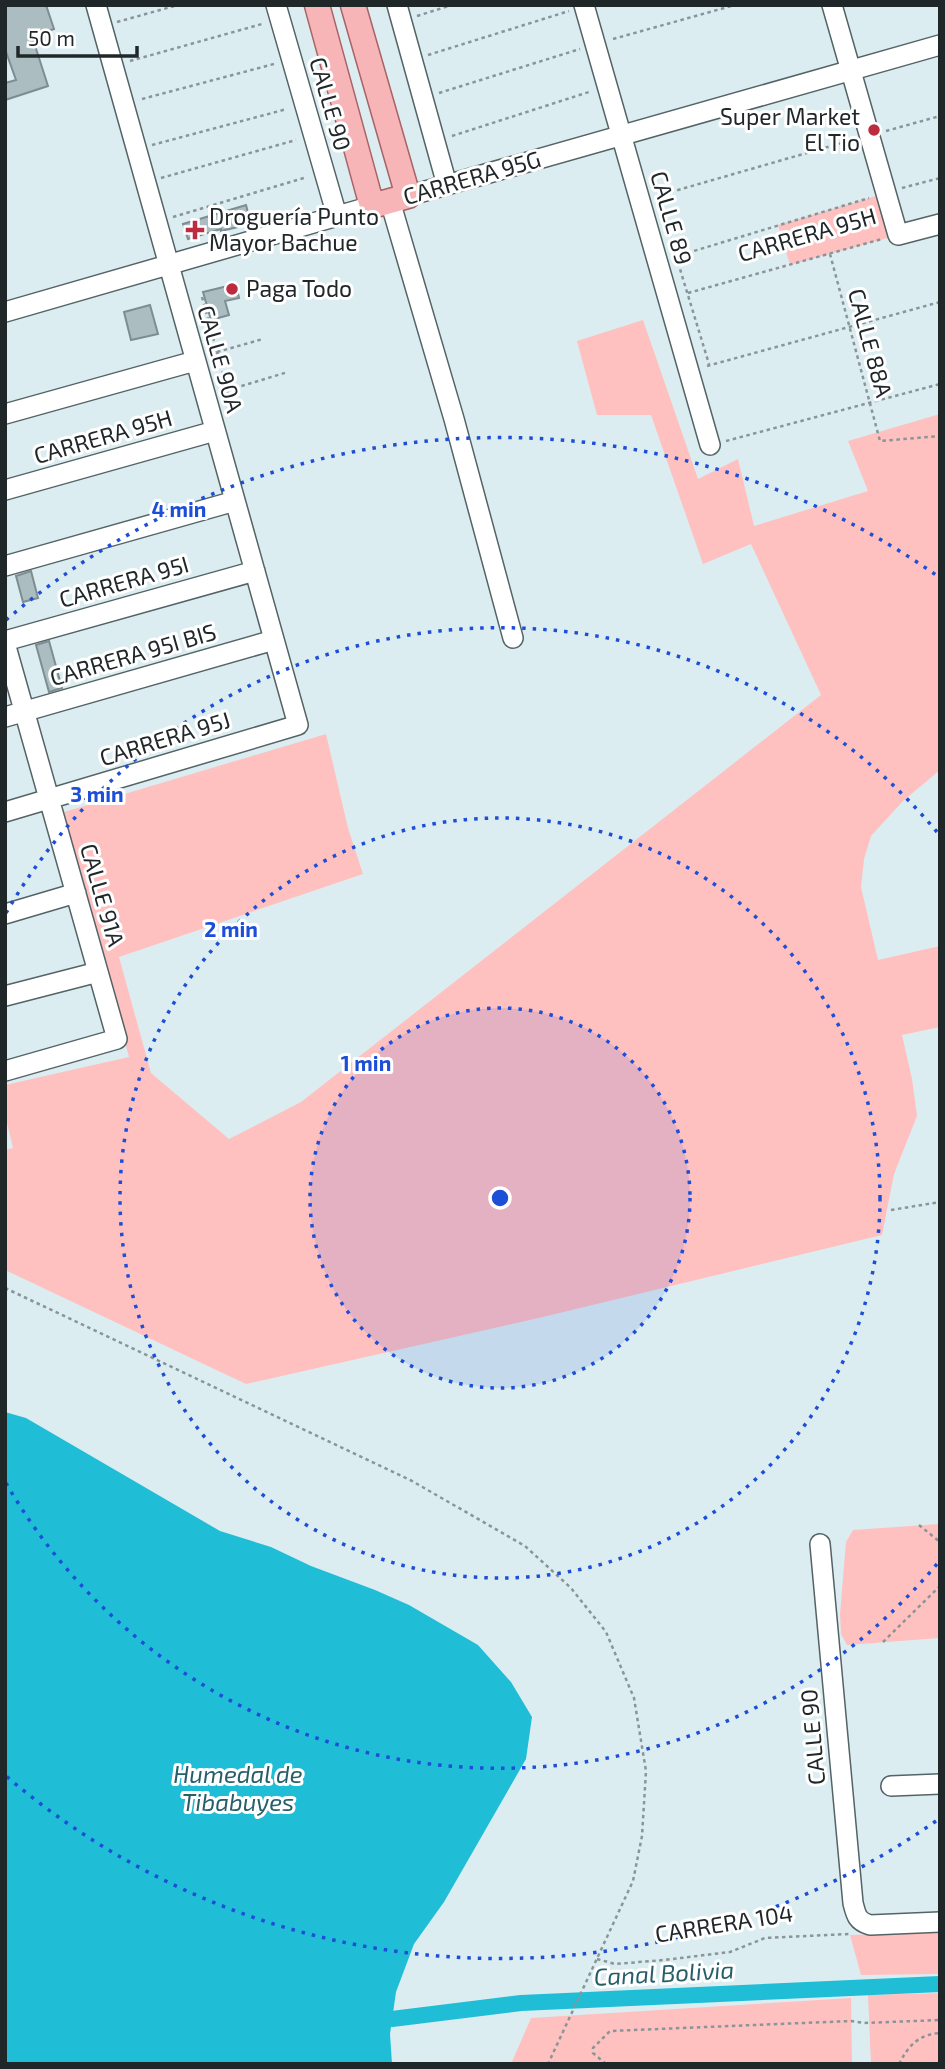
<svg xmlns="http://www.w3.org/2000/svg" width="945" height="2069" font-family="'Exo 2',sans-serif">
	<style>
		.green { fill: #ffc0c0 }
		.water { fill: #20bdd7 }
		.lines { fill: none; stroke-linecap: round; stroke-linejoin: round }
		.canal { stroke: #20bdd7; stroke-width: 16 }
		.building { fill: #acbdc1; stroke: #7d8d91; stroke-width: 2 }
		.minor-casing { stroke: #546366; stroke-width: 22 }
		.major-casing { stroke: #a86366; stroke-width: 27 }
		.path { stroke: #899598; stroke-width: 2.5; stroke-dasharray: 3.5 3.5; stroke-linecap: butt }
		.minor { stroke: #fff; stroke-width: 19 }
		.major { stroke: #f7b5b8; stroke-width: 24 }
		.ring { fill: none; stroke: #1d4ed8; stroke-width: 3.5; stroke-dasharray: 3.5 7 }
		.poi-dot { fill: #bc2b40; stroke: #fff; stroke-width: 2.5 }
		.labels { text-anchor: middle; stroke-width: 6; stroke-linejoin: round; paint-order: stroke }
		.street-label { font-size: 23px; fill: #202728; stroke: #fff }
		.poi-label { font-size: 23px; fill: #202728; stroke: #fff; text-anchor: start }
		.water-label { font-size: 24px; font-style: italic; fill: #265f6a; stroke: #fff }
		.centre { fill: #1d4ed8; stroke: #fff; stroke-width: 3.5 }
		.ring-label { font-size: 21px; text-anchor: middle; font-weight: bold; fill: #1d4ed8; stroke: #fff; stroke-width: 6; stroke-linejoin: round; paint-order: stroke }
	</style>
	<rect width="100%" height="100%" fill="#dcedf1"/>
	<path class="green" d="M886,193L898,235L790,265L778,225Z
		M643,320L698,479L738,459L754,526L868,491L848,441L940,414V770L903,801L871,836L864,859L861,887L878,960L940,946V1027L902,1035L912,1079L917,1116L894,1174L882,1235L543,1317L246,1384L5,1270V1150L13,1148L5,1115V1085L129,1057L64,812L326,734L348,828L363,874L119,957L151,1073L229,1139L301,1102L821,695L751,544L703,564L651,415H597L577,341Z
		M940,1524V1638L847,1645L841,1634L840,1614L846,1542L853,1530Z
		M940,1932V1974L861,1975L850,1935Z
		M940,1993V2064H871L868,1995Z
		M851,1998L852,2064H511L531,2018Z"/>
	<path class="water" d="M5,1412L26,1418L220,1531L271,1547L311,1566L375,1590L409,1605L478,1645L511,1682L532,1717L526,1759L444,1902L414,1944L396,1992L390,2034L392,2064H5Z"/>
	<g class="lines">
		<path class="canal" d="M392,2019L521,2003L940,1984"/>
	</g>
	<path class="building" d="M5,5H46L54,29L32,36L48,86L5,100V83L16,80L5,49Z
		M246,205L251,224L221,231V229L188,239L183,224Z
		M236,284L239,298L225,301L229,315L211,320L203,292Z
		M150,305L158,334L131,340L124,312Z
		M31,571L38,598L23,602L16,576Z
		M49,641L62,688L49,692L36,645Z"/>
	<g class="lines">
		<g class="minor-casing">
			<path id="minor" d="M276,5L337,216
				M397,5L447,185
				M584,5L710,445
				M832,5L898,235L940,224
				M408,196L940,45
				M390,201L454,419L513,638
				M5,312L372,206
				M5,414L195,361
				M5,490L215,431
				M5,566L235,501
				M5,641L255,571
				M5,643L117,1039L5,1071
				M5,717L274,640
				M5,812L298,725L96,5
				M5,914L76,893
				M5,996L98,972
				M820,1544L853,1903C856,1915 857,1921 870,1925L940,1922
				M891,1786L940,1784"/>
		</g>
		<g class="major-casing">
			<path id="major" d="M317,5L372,206L408,196L353,5"/>
		</g>
		<path class="path" d="M417,16L452,5
			M117,22L178,5
			M613,39L735,5
			M428,55L569,11
			M130,61L262,24
			M439,93L580,49
			M142,99L274,64
			M886,131L940,116
			M452,136L592,91
			M152,145L287,109
			M161,178L296,140
			M902,188L940,178
			M657,196L852,140
			M173,217L307,177
			M830,254L880,441L940,436
			M676,256L709,364
			M674,257L869,198
			M688,293L882,239
			M202,297L232,407L227,409
			M217,352L263,339
			M707,366L940,302
			M228,390L288,372
			M726,441L940,384
			M891,1210L940,1202
			M5,1288L412,1481L525,1546L571,1588L606,1632L634,1698L646,1771L642,1836L633,1881L548,2064
			M919,1525L940,1542
			M883,1642L940,1586
			M597,1959L615,1964L664,1960L730,1952L765,1938L849,1934
			M606,2064L593,2053V2048L610,2031L851,2021L864,2023L940,2020
			M899,2064C908,2046 919,2034 940,2033"/>
		<use href="#minor" class="minor"/>
		<use href="#major" class="major"/>
	</g>
	<circle cx="500" cy="1198" r="190" fill="#1d4ed8" fill-opacity=".12"/>
	<g class="ring">
		<circle cx="500" cy="1198" r="190"/>
		<circle cx="500" cy="1198" r="380"/>
		<path d="M937 1564A570 570 0 0 1 6 1483M6 913A570 570 0 0 1 937 832"/>
		<path d="M936 1821A760 760 0 0 1 6 1776M6 620A760 760 0 0 1 936 575"/>
	</g>
	<g class="poi-dot">
		<circle cx="874" cy="130" r="7"/>
		<path d="M191.5 219.5h7v7h7v7h-7v7h-7v-7h-7v-7h7z"/>
		<circle cx="232" cy="289" r="7"/>
	</g>
	<g class="labels">
		<g class="street-label">
			<text transform="translate(330 104) rotate(74)" y="8">CALLE 90</text>
			<text transform="translate(472 178) rotate(-16)" y="8">CARRERA 95G</text>
			<text transform="translate(671 218) rotate(74)" y="8">CALLE 89</text>
			<text transform="translate(807 235) rotate(-16)" y="8">CARRERA 95H</text>
			<text transform="translate(870 343) rotate(75)" y="8">CALLE 88A</text>
			<text transform="translate(220 359) rotate(74)" y="8">CALLE 90A</text>
			<text transform="translate(103 437) rotate(-16)" y="8">CARRERA 95H</text>
			<text transform="translate(124 582) rotate(-16)" y="8">CARRERA 95I</text>
			<text transform="translate(133 655) rotate(-16)" y="8">CARRERA 95I BIS</text>
			<text transform="translate(165 739) rotate(-17)" y="8">CARRERA 95J</text>
			<text transform="translate(102 895) rotate(74)" y="8">CALLE 91A</text>
			<text transform="translate(813 1737) rotate(-95)" y="8">CALLE 90</text>
			<text transform="translate(724 1924) rotate(-9)" y="8">CARRERA 104</text>
		</g>
		<g class="poi-label">
			<text x="860" y="125" text-anchor="end">Super Market<tspan x="860" dy="26">El Tio</tspan></text>
			<text x="209" y="225">Droguería Punto<tspan x="209" dy="26">Mayor Bachue</tspan></text>
			<text x="246" y="297">Paga Todo</text>
		</g>
		<g class="water-label">
			<text x="238" y="1783">Humedal de<tspan x="238" dy="28">Tibabuyes</tspan></text>
			<text transform="translate(664 1974) rotate(-3)" y="8">Canal Bolivia</text>
		</g>
	</g>
	<circle cx="500" cy="1198" r="10" class="centre"/>
	<g class="ring-label">
		<text x="179" y="517">4 min</text>
		<text x="97" y="802">3 min</text>
		<text x="231" y="937">2 min</text>
		<text x="366" y="1071">1 min</text>
	</g>
	<rect width="945" height="2069" fill="none" stroke="#202728" stroke-width="14"/>
	<path d="M18 46v10h119v-10" fill="none" stroke="#202728" stroke-width="3.5"/>
	<text x="28" y="46" font-size="21" fill="#202728" stroke="#ffffff" stroke-width="5" paint-order="stroke">50 m</text>
</svg>
